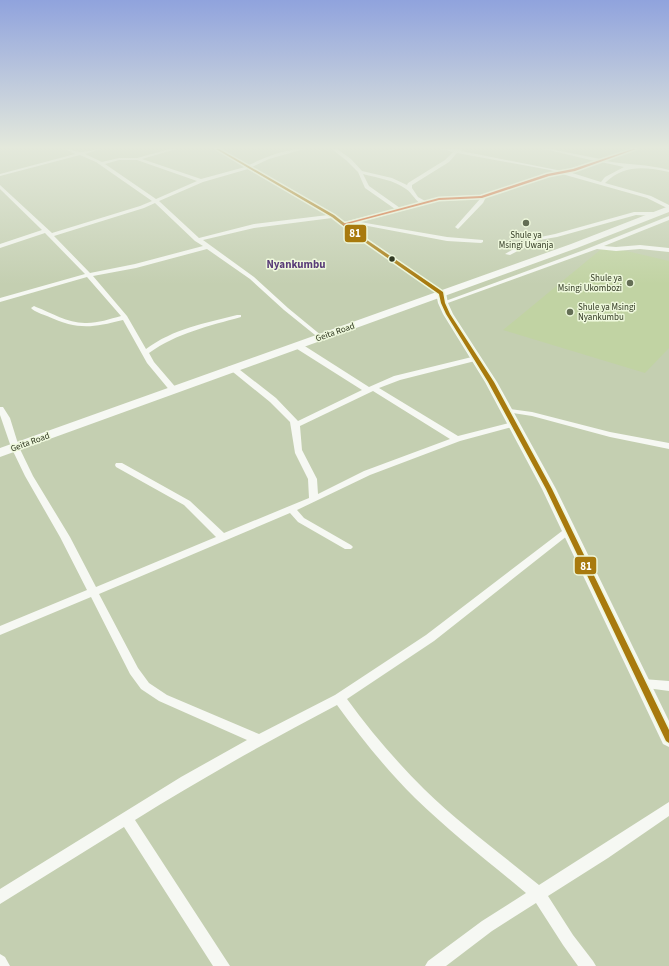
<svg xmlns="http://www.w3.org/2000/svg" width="669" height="966" font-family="'Source Sans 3',sans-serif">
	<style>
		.built { fill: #c1d3a3 }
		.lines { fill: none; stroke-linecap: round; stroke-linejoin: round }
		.minor { fill: #f6f8f3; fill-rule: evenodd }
		.secondary { fill: #f6f8f3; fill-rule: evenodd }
		.trunk { fill: #f6f8f3; fill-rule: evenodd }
		.bus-1-casing { stroke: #eef8dc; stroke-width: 3 }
		.bus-2-casing { stroke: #eef8dc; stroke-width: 3 }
		.bus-1 { fill: #a87a0e; fill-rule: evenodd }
		.bus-2 { fill: #d55e22; fill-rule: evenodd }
		.poi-dot { fill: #646e55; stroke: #eef8dc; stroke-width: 1.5 }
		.bus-dot { fill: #313923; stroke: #eef8dc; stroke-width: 1.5 }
		.labels { text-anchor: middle; stroke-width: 3; stroke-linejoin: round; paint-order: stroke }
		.far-poi-label { font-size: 9px; fill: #313923; stroke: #eef8dc }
		.far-street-label { font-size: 9px; fill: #313923; stroke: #eef8dc }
		.far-quarter-label { font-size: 11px; font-weight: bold; fill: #593c78; stroke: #eef8dc }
		.line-badge { stroke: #eef8dc; stroke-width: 1.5 }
		.badge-label { font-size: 11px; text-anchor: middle; font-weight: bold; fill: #fff }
	</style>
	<rect width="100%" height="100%" fill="#c4cfb1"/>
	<path class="built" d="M605,246L669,261V348L645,373L503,330Z"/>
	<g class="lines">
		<path class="minor" d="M65,149C71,149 76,152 81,152C88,152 94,149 101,149L85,154L102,162L119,158H137L170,149H176L142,159L201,179L245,167L215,149H220L249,165C265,157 285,149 304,149L269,159L252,167L335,215L344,222L395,209L365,188L358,172L347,161L332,149H337L351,159L362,171L392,178L407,185L408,183L445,160L453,152L441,149H460L462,150L461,151L562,171L595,161L544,149H551L600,159L631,149H637L606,161C627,165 648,164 669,170V172C645,167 624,164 605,183L651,196L669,205V209L647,198L562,174L549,176L486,197L483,203L458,229L455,227L456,226L480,199L439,201L360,222L447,237L483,240V242L481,243L447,241L352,223L348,225L443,292L444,293L441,295L358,238L332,218L254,228L203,240L254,277L288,308L322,336L324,337L320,339L284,310L250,279L207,249L136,268L93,276L127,316L146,349C173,329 205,323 237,315H241V317C209,326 177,333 149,353L154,362L178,390L174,392H171L147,363L123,320C91,328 78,330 47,316C42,314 35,312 31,308L34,306L36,307C52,313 69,324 87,323C98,323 110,319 121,316L87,277L0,302V298L85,274L45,233L0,248V244L42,230L0,189V185L52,233L140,206L152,201L96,162L80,155L0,176V174L75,154ZM457,153L550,170L556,172L480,195L439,197L425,201L418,197L412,188V185L449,162ZM119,160H137L197,181L156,199L105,164ZM601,162L624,167L605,177L601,182L569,172ZM248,169L328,215L254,224L199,238L159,201L203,182ZM363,174C378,178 394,180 406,189C412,193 414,199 420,203L400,208L369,186ZM155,203L195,241L203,246L135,264L90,273L54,236L144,208Z
			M634,212H658L661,214L658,216L636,215L557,237L539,240L510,255L505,254L531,239L555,234Z
			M669,216V220L604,246L616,247L640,245L669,248V252L640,249L616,251L597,249L445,304L440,303L584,250Z
			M294,343H300L369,387L394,376L476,356H479V360L400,380L379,388L458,436L513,422L517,424L516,426L460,441L370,475L297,510L304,518L351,545L353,547L351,549H345L298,522L290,513L99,594L138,668L149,683L167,695L259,734L335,695L426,635L566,528H572L574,530L572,532L434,641L347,699C370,731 396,761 424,789C460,824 501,854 539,885L669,802V816L608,858L548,896L573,935L593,961L596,966H578L563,945L536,903L492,931L446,966H425L428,961L482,921L526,893C489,862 450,832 415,798C386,769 361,738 337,705C268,741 201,779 135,820L230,966H213L124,827L0,904V889L181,777L247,740L159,701L141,689L130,674L91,597L0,635V626L87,590L60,537L25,476L11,447L0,415V407H3L10,418L19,447L33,476L70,537L96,587L216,537L184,505L116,467L115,465L116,463H122L190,501L224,533L309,498L308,479L295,453L290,422L270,402L228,368L229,366H235L276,398L298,421L362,390L294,347ZM373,391L450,439L364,471L318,494L317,479L302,450L300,426Z
			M503,408L532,412L610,432L669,443V449L610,437L532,416L506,412L502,410Z
			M643,679L669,681V691L639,687L637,684L639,681Z
			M0,954L5,957L10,966H0Z"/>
		<path class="secondary" d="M441,290L446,293L448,303L453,314L497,382L556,489L669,721V747L663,744L542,489L485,382L443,314L438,303L436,293Z"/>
		<path class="trunk" d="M669,206V212L577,248L0,457V448L571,244Z"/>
		<g class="bus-1-casing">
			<path id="bus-1" d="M216,149H219L334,215L361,236L443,292L445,303L450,314L494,382L552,489L669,730V743L666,741L665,739L546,489L488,382L446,314L441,303L439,294L359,238L332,217Z"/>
		</g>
		<g class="bus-2-casing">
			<path id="bus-2" d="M633,149H636L575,171L549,176L482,198L439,200L344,225L342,224L439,198L481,196L547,174L573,169Z"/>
		</g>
		<use href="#bus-1" class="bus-1"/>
		<use href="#bus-2" class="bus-2"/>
	</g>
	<linearGradient id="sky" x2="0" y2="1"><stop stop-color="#90a3dd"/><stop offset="0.52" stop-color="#e4e9dc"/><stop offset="1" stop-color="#e4e9dc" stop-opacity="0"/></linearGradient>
	<rect width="669" height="284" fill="url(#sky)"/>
	<g class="poi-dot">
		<circle cx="526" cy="223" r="4"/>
		<circle cx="630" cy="283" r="4"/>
		<circle cx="570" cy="312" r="4"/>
	</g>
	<circle class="bus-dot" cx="392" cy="259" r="3.5"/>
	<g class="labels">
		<g class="far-poi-label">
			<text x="526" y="238">Shule ya<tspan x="526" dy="10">Msingi Uwanja</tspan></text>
			<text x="622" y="281" text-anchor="end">Shule ya<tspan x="622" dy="10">Msingi Ukombozi</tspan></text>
			<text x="578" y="310" text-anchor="start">Shule ya Msingi<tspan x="578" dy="10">Nyankumbu</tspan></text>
		</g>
		<g class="far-street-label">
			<text transform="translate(335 332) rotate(-19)" y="3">Geita Road</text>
			<text transform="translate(30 442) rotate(-20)" y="3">Geita Road</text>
		</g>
		<g class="far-quarter-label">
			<text x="296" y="268">Nyankumbu</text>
		</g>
	</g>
	<g class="line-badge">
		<rect x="344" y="224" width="23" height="19" rx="4" fill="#a87a0e"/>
		<rect x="574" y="556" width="23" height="19" rx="4" fill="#a87a0e"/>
	</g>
	<g class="badge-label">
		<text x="355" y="237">81</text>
		<text x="586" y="570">81</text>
	</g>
</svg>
